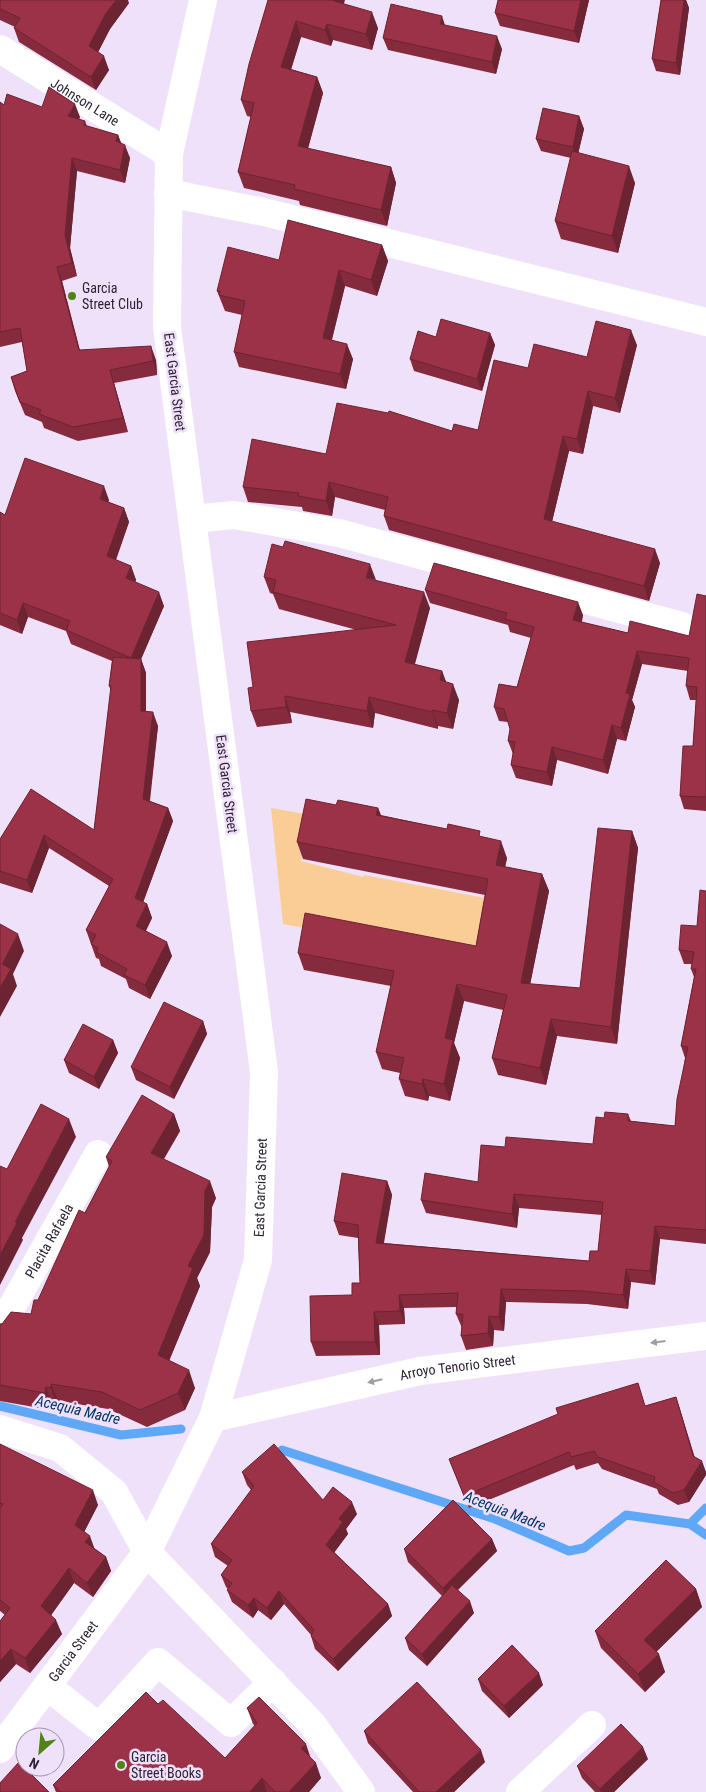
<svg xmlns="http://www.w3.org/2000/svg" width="706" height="1792" font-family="'Roboto Condensed',sans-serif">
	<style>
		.green { fill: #facd96 }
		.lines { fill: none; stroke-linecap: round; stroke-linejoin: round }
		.stream { stroke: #5fa8f8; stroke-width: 9 }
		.minor { stroke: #fff; stroke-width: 28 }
		.wall { fill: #852b3d }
		.shaded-wall { fill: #6c2332 }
		.building { fill: #9b3247; stroke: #6c2332 }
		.oneway { fill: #a09ca3 }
		.poi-dot { fill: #518318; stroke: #f0e1fa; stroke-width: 2 }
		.labels { text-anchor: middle; stroke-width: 5; stroke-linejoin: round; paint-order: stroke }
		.street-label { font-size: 14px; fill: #2d2333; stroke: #f0e1fa }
		.poi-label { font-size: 14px; fill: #2d2333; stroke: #f0e1fa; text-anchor: start }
		.water-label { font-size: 15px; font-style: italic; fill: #003567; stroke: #f0e1fa }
	</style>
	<rect width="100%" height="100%" fill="#f0e1fa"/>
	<path class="green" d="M271,808L310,815L301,861L363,877L364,875L491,899L480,960L283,924Z"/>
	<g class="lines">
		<path class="stream" d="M0,1406L121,1435L181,1429
			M282,1450L495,1519L569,1551L584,1548L626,1515L690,1524L706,1508
			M690,1524L706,1535"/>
		<g class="minor">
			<path id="s1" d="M0,49L169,154"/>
			<path d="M168,193L264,212L706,322"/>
			<path d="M192,519L234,515L339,533L682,626"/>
			<path id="s2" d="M0,1328L98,1154"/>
			<path id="s3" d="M213,1418L420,1371L706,1336"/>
			<path d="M0,1429L60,1448L114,1492L147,1552L312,1724L361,1792"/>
			<path d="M47,1686L99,1727L158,1662L231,1723L273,1682"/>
			<path id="s4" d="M0,1749L147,1552L213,1418L258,1260L264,1072L167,327L169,154L203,0"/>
			<path d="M520,1792L592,1725"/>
		</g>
	</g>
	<path class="wall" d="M0,0L129,3L110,29L98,52L109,70L96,90L19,42L14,28L15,27L0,20Z
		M268,0L344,4L378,28L372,50L333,40L331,46L301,37L291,69L317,77L323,93L308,149L391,167L396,183L387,226L300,205L299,201L244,188L238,172L251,117L247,116L241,100Z
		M589,0L579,43L500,26L495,13Z
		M661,0H686L689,8L680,75L656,71L652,59Z
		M445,25L502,49L496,74L388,50L383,38Z
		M0,102L4,105L42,107L80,117L79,119L85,121L87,126L118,135L121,143L130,158L125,183L77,171L70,248L77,276L62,281L80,350L156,360L157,375L114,383L128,432L78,441L44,428L42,422L25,415L15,391L11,377L27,371L22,342L0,347Z
		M579,116L584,129L578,153L635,183L618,253L561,239L555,221L571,158L541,151L536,139Z
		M382,245L388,261L377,296L345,286L332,340L353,359L346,389L239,367L234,352L242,315L225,311L217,291L279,260Z
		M490,333L495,345L482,391L414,371L410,359L436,337Z
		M637,345L620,413L593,406L583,454L569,451L552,522L660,563L649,601L389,530L384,516L385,510L335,497L332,516L303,511L302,507L248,502L243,487L326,454L452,431L478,430L528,368L587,357Z
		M109,500L108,502L124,508L129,522L116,560L131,566L136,580L135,582L164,606L141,659L146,673V711L158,726L150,801L168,808L173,821L143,902L147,904L152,918L146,931L172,956L150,999L129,988L126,979L101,966L99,959L96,958L86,930L109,886L49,848L32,893L0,883V839L94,830L111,691L109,686L112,661L71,644L66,631L28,617L22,634L0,625V512L5,515Z
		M264,577L376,580L430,608L414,664L442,671L446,682L459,700L453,729L438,726V729L375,713L373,728L290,712L292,723L257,727L251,711L253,687L357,630L279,609L273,594L270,593Z
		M425,590L583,615L582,622L628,633L689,636L706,596V811L684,809L680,796L693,746L696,700H690L686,686L688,671L642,664L632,700L635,707L626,741L617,739L608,774L557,760L552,786L516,778L511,765L513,754L508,741L510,729L508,722L499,721L494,707L517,687L531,638L510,632L508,625L430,603Z
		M336,805L378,808L381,815L482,837L507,858L505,867L542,874L549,891L530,984L580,988L632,831L638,848L617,1044L557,1036L546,1085L498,1075L492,1058L503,1010L464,1001L454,1043L460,1058L450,1101L429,1096L428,1101L405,1096L399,1079L400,1073L382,1069L376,1052L391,986L304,970L298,953L476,946L485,895L303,859L297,842Z
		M706,891V1244L660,1239L655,1285L631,1282L628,1309L587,1304L506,1302L504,1331L494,1330L493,1346L466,1350L461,1336L462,1328L456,1314L457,1307L404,1308L405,1324L379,1325L380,1355L316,1356L311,1342L352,1295L360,1283L358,1238L339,1235L334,1221L387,1181L392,1195L384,1243L589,1261L598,1251L602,1215L519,1208L517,1228L426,1213L421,1200L478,1182L505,1147L593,1144L604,1118L628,1114L631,1121L675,1126L685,1058L681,1046L694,977L691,969L692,964H684L679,950L697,926Z
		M203,1021L207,1034L174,1099L136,1080L131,1067Z
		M113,1040L118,1053L99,1089L69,1073L64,1060Z
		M174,1114L180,1131L164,1159L216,1198L212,1207L210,1252L197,1278L200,1286L169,1361L195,1388L185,1410L147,1427L108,1409L58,1401L57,1405L52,1404L51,1410L0,1401V1324L31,1314L109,1167L106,1157Z
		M638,1383L645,1406L676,1397L694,1456L706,1472V1475L689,1502L678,1505L659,1494L657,1489L602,1469L598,1463L576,1470L574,1465L469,1508L449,1459Z
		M0,1444L98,1505L84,1532L94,1548L106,1557L111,1571L93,1597L74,1583L51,1615L62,1634L30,1673L16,1664L0,1682V1621L5,1615L0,1611Z
		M242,1472L323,1500L357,1514L346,1529L348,1534L334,1552L388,1604L392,1616L338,1671L315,1649L311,1636V1635L284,1604L271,1620L258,1610L253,1618L232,1602L227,1590L228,1589L226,1587L221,1575L228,1566L215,1557L211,1544L251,1490L247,1485Z
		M492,1539L497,1551L458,1590L474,1613L427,1666L409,1650L405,1638L442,1596L408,1562L404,1549Z
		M696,1589L702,1607L656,1652L665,1672L645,1692L601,1648L595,1631Z
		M478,1679L543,1685L509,1718L482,1691Z
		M158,1704L225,1758L255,1726L253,1724L247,1708L311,1758L321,1778L309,1792H56L53,1785Z
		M364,1731L485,1762L454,1792H413L368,1743Z
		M648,1759L614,1792H595L582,1778L577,1766Z"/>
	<path class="shaded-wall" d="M116,0H128L129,3L110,29L94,60L89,46L105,15Z
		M334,0H345L340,17L334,1Z
		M581,0H589L579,43L574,31Z
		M684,0H686L689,8L680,75L676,63Z
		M372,12L378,28L372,50L366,34Z
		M442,16L446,28L440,24Z
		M296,21L301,37L287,83L281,67Z
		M327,24L333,40L331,46L325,30Z
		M497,36L502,49L496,74L492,62Z
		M104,56L109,70L96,90L91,77Z
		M317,77L323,93L304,162L298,146Z
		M75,104L80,117L73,129L68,116Z
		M579,116L584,129L577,159L573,147Z
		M118,135L123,148L116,141Z
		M125,145L130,158L125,183L120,170Z
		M72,158L77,171L70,248L77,276L72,263L65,235Z
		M629,166L635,183L618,253L612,236Z
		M391,167L396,183L387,226L381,210Z
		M382,245L388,261L377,296L371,280Z
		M57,267L62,281L83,364L79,350Z
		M339,270L345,286L328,354L323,338Z
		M631,330L637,345L620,413L615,398Z
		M490,333L495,345L482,391L477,379Z
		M347,344L353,359L346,389L340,374Z
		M151,346L156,360L157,375L153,361Z
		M110,370L114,383L128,432L123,418Z
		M588,391L593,406L583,454L577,439Z
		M563,436L569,451L549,534L544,519Z
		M329,482L335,497L332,516L326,501Z
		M104,486L109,500L105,513L100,499Z
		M124,508L129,522L112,570L107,556Z
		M655,549L660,563L649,601L644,586Z
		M370,564L376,580L366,578Z
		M131,566L136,580L131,592L126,578Z
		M159,592L164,606L136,671L131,658Z
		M424,592L430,608L411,679L405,662Z
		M578,602L583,615L578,633L573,620Z
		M23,603L28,617L22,634L17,620Z
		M637,651L642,664L632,700L635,707L626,741L621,728L626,693Z
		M141,659L146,673V725L141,711Z
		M442,671L448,687L440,680Z
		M453,684L459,700L453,729L447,713Z
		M285,696L290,712L292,723L286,707Z
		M369,697L375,713L373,728L367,711Z
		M432,710L438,726V729L432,712Z
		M153,712L158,726L148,812L143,799Z
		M612,725L617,739L608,774L603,760Z
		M552,747L557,760L552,786L547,772Z
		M168,808L173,821L140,911L135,898Z
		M378,808L384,825L376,815Z
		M632,831L638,848L617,1044L611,1027Z
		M44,835L49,848L32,893L27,880Z
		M501,841L507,858L502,882L496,865Z
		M542,874L549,891L527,1000L521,983Z
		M147,904L152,918L141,939L136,926Z
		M18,934L24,951L13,974L17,986L0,1017V988L2,964Z
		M167,942L172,956L150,999L145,985Z
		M457,984L464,1001L454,1043L460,1058L450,1101L444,1084L445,1038Z
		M551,1019L557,1036L546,1085L540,1068Z
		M203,1021L207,1034L174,1099L170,1087Z
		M113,1040L118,1053L99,1089L94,1077Z
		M423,1079L429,1096L428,1101L422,1084Z
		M174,1114L180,1131L157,1170L151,1153Z
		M69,1119L76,1137L22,1238L23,1240L0,1285V1255L15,1222Z
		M210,1181L216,1198L212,1207L210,1252L197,1278L200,1286L164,1373L158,1355L188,1266L205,1190Z
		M387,1181L392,1195L381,1256L376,1243Z
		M514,1194L519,1208L517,1228L512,1214Z
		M655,1226L660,1239L655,1285L650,1271Z
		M626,1269L631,1282L628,1309L623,1295Z
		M501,1289L506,1302L504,1331L499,1317Z
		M399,1295L404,1308L405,1324L400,1311Z
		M374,1312L379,1325L380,1355L375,1342Z
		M489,1316L494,1330L493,1346L488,1333Z
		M189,1370L195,1388L185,1410L178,1393Z
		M51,1384L58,1401L57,1405L51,1388Z
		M46,1387L52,1404L51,1410L45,1393Z
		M676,1397L680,1409L698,1468L693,1456Z
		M702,1461L706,1472V1475L689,1502L684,1490Z
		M93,1490L98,1505L80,1540L75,1525Z
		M352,1502L357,1514L346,1529L348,1534L331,1557L326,1545L339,1519Z
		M90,1536L95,1550L85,1542Z
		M492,1539L497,1551L447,1600L443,1588Z
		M106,1557L111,1571L93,1597L87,1583Z
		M69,1568L74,1583L47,1621L41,1606Z
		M696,1589L702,1607L651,1657L644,1640Z
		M279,1591L284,1604L271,1620L267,1608Z
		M254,1598L258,1610L253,1618L248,1605Z
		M470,1601L474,1613L427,1666L422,1654Z
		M388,1604L392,1616L338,1671L333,1659Z
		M56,1620L62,1634L30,1673L25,1658Z
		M11,1649L16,1664L0,1682V1661Z
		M659,1654L665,1672L645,1692L638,1674Z
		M539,1673L543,1685L509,1718L504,1706Z
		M306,1744L311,1759L301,1748Z
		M643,1747L648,1759L614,1792H601L600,1789Z
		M481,1750L485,1762L454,1792H436Z
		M316,1763L321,1778L309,1792H289Z
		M262,1778L267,1792H250Z"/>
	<path class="building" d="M0,0H116L105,15L89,46L104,56L91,77L14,28L20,18L0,9Z
		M268,0H334V1L372,12L366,34L327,24L325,30L296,21L281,67L317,77L298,146L391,167L381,210L294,189L295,185L238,172L254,103L241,100L249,64Z
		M498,0H581L574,31L495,13Z
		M661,0H684L676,63L652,59Z
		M391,4L442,16L440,24L497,36L492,62L383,38Z
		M49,87L75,104L68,116L85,121L84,125L118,135L116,141L125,145L120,170L72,158L65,235L72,263L57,267L79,350L151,346L153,361L110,370L123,418L73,427L39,414L41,410L20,402L11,377L27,371L20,328L0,332V102L4,105L7,94L42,107Z
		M543,108L579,116L573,147L536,139Z
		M572,151L629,166L612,236L555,221Z
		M288,220L382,245L371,280L339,270L323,338L347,344L340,374L234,352L245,301L219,295L220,291H217L228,247L279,260Z
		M441,319L490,333L477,379L410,359L418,331L436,337Z
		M596,321L631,330L615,398L588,391L577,439L563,436L544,519L655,549L644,586L384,516L388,497L329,482L326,501L298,496L299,493L243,487L252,439L326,454L337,403L388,413L389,411L452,431L454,424L478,430L494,360L528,368L534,344L587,357Z
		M25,458L104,486L100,499L124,508L107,556L131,566L126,578L159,592L131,658L66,630L70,621L23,603L17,620L0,613V512L5,515Z
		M285,541L370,564L366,578L424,592L405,662L442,671L440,680L453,684L447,713L432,710V712L369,697L367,711L285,696L286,707L251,711L248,688L253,687L247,642L396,625L273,592L276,580L264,577L272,544L283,547Z
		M434,563L578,602L573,620L628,633L630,621L689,636L697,594L706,596V797L680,796L683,746H693L697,687L686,686L689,658L637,651L626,693L630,694L621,728L612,725L603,760L552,747L547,772L511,765L515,742L508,741L510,729L504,709L494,707L499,684L517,687L534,627L505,619L507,613L425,590Z
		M113,657L141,659V711L153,712L143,799L168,808L135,898L147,904L136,926L167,942L145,985L124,975L127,969L96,952L98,948L91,944L96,935L86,930L113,879L44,835L27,880L0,871V839L31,789L94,830L111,686H109Z
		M306,799L336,805L338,800L378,808L376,815L447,829L448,824L480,831L479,836L501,841L496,865L542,874L521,983L580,988L598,828L632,831L611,1027L551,1019L540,1068L492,1058L507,995L457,984L445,1038L453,1040L444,1084L423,1079L422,1084L399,1079L404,1058L376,1052L394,971L298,953L305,913L476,946L488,879L297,842Z
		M700,890L706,891V1230L655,1226L650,1271L626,1269L623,1295L582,1291L501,1289L499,1317L489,1316L488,1333L461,1336L463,1314H456L458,1293L399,1295L400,1311L374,1312L375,1342H311L310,1296L352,1295V1283H360L358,1225L334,1221L342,1173L387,1181L376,1243L589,1261L590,1251H598L603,1202L514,1194L512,1214L421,1200L425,1173L478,1182L481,1145L505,1147L506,1137L593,1144L596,1117L604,1118L605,1112L628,1114V1121L675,1126L677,1099L688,1047L681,1046L696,969H691L694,952L679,950L681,925L697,926Z
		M0,924L18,934L2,964L11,969L0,988Z
		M164,1002L203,1021L170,1087L131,1067Z
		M83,1024L113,1040L94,1077L64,1060Z
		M142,1095L174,1114L151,1153L210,1181L205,1190L204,1235L188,1266L193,1268L158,1355L189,1370L178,1393L140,1410L102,1392L51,1384V1388L46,1387L45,1393L0,1385V1324H2L11,1312L31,1314L34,1300H38L79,1210L85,1213L112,1161L106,1157Z
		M41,1104L69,1119L15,1222L17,1223L0,1255V1166L7,1169Z
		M638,1383L645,1406L676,1397L693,1456L702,1461L684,1490L673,1493L654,1482L655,1477L598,1457L594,1451L571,1457L569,1452L464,1496L449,1459L558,1414L556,1408Z
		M0,1444L93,1490L75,1525L90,1536L85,1542L106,1557L87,1583L69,1568L41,1606L56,1620L25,1658L11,1649L0,1661V1621L10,1608L0,1600V1508L3,1504L0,1503Z
		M274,1444L323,1500L333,1487L352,1502L339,1519L343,1522L326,1545L388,1604L333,1659L311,1636L314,1630L279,1591L267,1608L254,1598L248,1605L227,1590L232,1583L221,1575L232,1560L211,1544L254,1486L242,1472Z
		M453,1500L492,1539L443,1588L404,1549Z
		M666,1560L696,1589L644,1640L659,1654L638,1674L595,1631Z
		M452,1585L470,1601L422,1654L405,1638Z
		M512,1645L539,1673L504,1706L478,1679Z
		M417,1682L481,1750L436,1792H419L364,1731Z
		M146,1692L158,1704L163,1700L225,1758L257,1723L247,1708L259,1697L306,1744L301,1748L316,1763L289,1792H275L262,1778L250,1792H61L53,1785Z
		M621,1724L643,1747L600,1789L577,1766Z
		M19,1762L49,1792H0V1783Z"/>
	<defs><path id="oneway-solid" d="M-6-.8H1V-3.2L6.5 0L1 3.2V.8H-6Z" transform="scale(1.25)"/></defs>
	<g class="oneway">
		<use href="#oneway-solid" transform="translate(658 1342) rotate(173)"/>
		<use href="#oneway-solid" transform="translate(375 1381) rotate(167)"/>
	</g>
	<g class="poi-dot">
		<circle cx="72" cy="296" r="5"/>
		<circle cx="121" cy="1765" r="5"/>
	</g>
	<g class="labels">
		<g class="street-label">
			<text dy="5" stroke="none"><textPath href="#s1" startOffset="100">Johnson Lane</textPath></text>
			<text transform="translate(175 382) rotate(83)" y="5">East Garcia Street</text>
			<text transform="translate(227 784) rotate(83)" y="5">East Garcia Street</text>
			<text dy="5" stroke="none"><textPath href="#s4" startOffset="632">East Garcia Street</textPath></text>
			<text dy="5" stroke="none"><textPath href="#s2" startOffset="100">Placita Rafaela</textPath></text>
			<text dy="5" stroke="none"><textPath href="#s3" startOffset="250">Arroyo Tenorio Street</textPath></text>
			<text dy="5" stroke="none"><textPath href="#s4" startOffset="122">Garcia Street</textPath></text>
		</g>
		<g class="poi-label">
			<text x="82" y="293">Garcia<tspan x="82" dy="16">Street Club</tspan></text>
			<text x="131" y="1762">Garcia<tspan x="131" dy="16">Street Books</tspan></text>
		</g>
		<g class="water-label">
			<text transform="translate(78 1410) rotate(13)" y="5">Acequia Madre</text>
			<text transform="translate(505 1511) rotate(21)" y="5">Acequia Madre</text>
		</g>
	</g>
	<g transform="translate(40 1752) rotate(207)"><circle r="24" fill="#f0e1fa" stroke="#a295aa"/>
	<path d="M0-4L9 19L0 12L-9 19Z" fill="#518318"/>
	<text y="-8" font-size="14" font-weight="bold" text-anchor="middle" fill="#2d2333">N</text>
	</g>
</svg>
